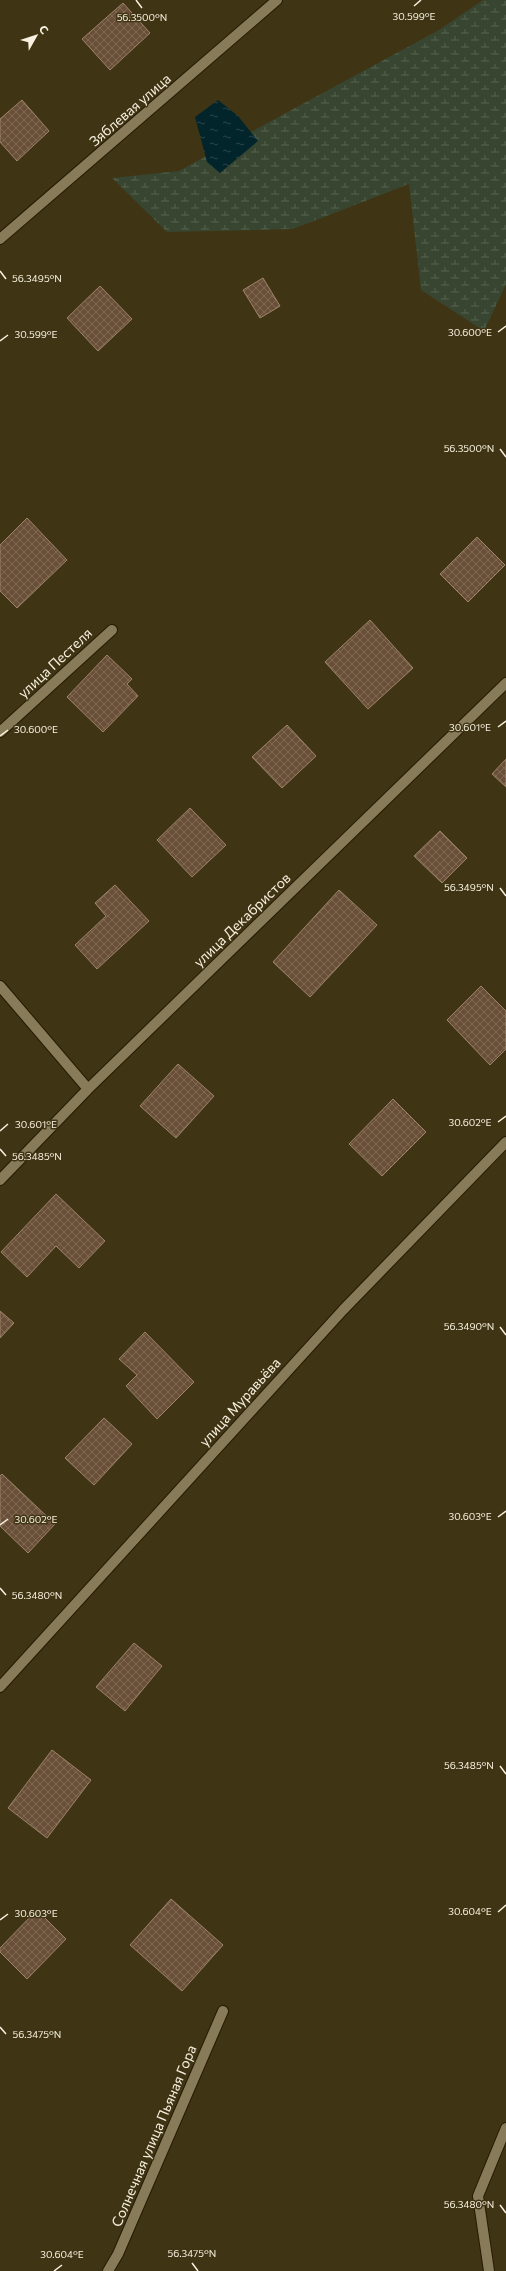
<svg xmlns="http://www.w3.org/2000/svg" width="506" height="2271" font-family="Commissioner,sans-serif">
	<style>
		.wetland { fill: url(#wetland-marsh) }
		.water { fill: url(#water-ripples) }
		.building { fill: url(#building-cross-hatch); stroke: #9f846a }
		.lines { fill: none; stroke-linecap: round; stroke-linejoin: round }
		.minor-casing { stroke: #261b00; stroke-width: 12 }
		.minor { stroke: #887b5a; stroke-width: 10 }
		.ticks { fill: none; stroke: #f8f1df; stroke-width: 1.5 }
		.labels { text-anchor: middle; stroke-width: 3; stroke-linejoin: round; paint-order: stroke }
		.street-label { font-size: 14px; fill: #f8f1df; stroke: #3f3414 }
		.ticks-label { font-size: 10px; text-anchor: middle; fill: #f8f1df; stroke: #3f3414; stroke-width: 3; stroke-linejoin: round; paint-order: stroke }
	</style>
	<defs>
		<pattern id="wetland-marsh" width="20" height="14" patternUnits="userSpaceOnUse"><rect width="20" height="14" fill="#384631"/><path d="M1 5h8M5 5V1M11 12h8M15 12V8" fill="none" stroke="#56614e"/></pattern>
		<pattern id="water-ripples" width="26" height="14" patternUnits="userSpaceOnUse"><rect width="26" height="14" fill="#02252b"/><path d="M2 4q2-2 4 0t4 0M15 11q2-2 4 0t4 0" fill="none" stroke="#284549"/></pattern>
		<pattern id="building-cross-hatch" width="8" height="8" patternUnits="userSpaceOnUse"><rect width="8" height="8" fill="#694f37"/><path d="M0 0l8 8M0 8l8-8" fill="none" stroke="#7f6954"/></pattern>
	</defs>
	<rect width="100%" height="100%" fill="#3f3414"/>
	<path class="wetland" d="M483,0H506V284L484,331L421,290L409,184L293,229L167,232L112,178L179,171L439,30Z"/>
	<path class="water" d="M218,100L238,116L258,141L220,173L207,162L195,117Z"/>
	<path class="building" d="M123,3L150,33L110,70L82,39Z
		M22,100L49,131L17,161L0,142V119Z
		M263,278L280,306L260,318L243,290Z
		M100,286L132,319L98,351L67,318Z
		M27,518L67,560L17,608L0,591V545Z
		M477,537L505,565L468,602L440,574Z
		M370,620L413,668L368,709L325,662Z
		M107,655L132,679L127,684L138,696L103,732L67,697Z
		M287,725L316,756L282,788L252,757Z
		M506,759V787L492,774Z
		M190,808L226,845L192,877L157,840Z
		M440,831L467,858L442,883L414,856Z
		M115,885L149,921L97,969L75,945L106,916L95,903Z
		M339,890L377,925L310,997L273,962Z
		M481,986L506,1011V1049L490,1065L447,1020Z
		M178,1064L214,1096L176,1138L140,1106Z
		M393,1099L426,1132L382,1176L349,1144Z
		M56,1194L105,1241L79,1268L56,1246L27,1277L1,1252Z
		M0,1311L14,1323L0,1338Z
		M145,1332L194,1382L157,1419L126,1386L137,1375L119,1359Z
		M104,1418L132,1444L94,1485L65,1458Z
		M2,1474L55,1524L28,1553L0,1526V1476Z
		M134,1643L162,1666L125,1711L96,1687Z
		M52,1750L91,1780L47,1838L8,1808Z
		M171,1899L223,1945L182,1991L130,1945Z
		M37,1910L66,1939L27,1979L0,1952V1948Z"/>
	<g class="lines">
		<g class="minor-casing">
			<path id="minor" d="M0,239L277,0
				M0,732L112,630
				M0,986L88,1089
				M0,1180L88,1089L506,683
				M0,1687L343,1310L506,1142
				M108,2271L118,2254L223,2011
				M489,2271L478,2196L506,2128"/>
		</g>
		<use href="#minor" class="minor"/>
	</g>
	<path class="ticks" d="M136,0L142,8M414,6L421,0M0,271L6,279M498,332L506,326M0,341L8,335M500,449L506,457M498,727L506,721M0,736L8,730M500,888L506,896M498,1122L506,1116M0,1131L8,1124M0,1149L6,1156M500,1327L506,1335M498,1517L506,1511M0,1525L8,1519M0,1588L6,1595M500,1766L506,1774M498,1912L506,1905M0,1920L8,1914M0,2027L6,2034M500,2205L506,2213M192,2263L198,2271M54,2271L62,2265"/>
	<g class="labels">
		<g class="street-label">
			<text transform="translate(130 110) rotate(-41)" y="5">Зяблевая улица</text>
			<text transform="translate(55 663) rotate(-43)" y="5">улица Пестеля</text>
			<text transform="translate(242 920) rotate(-44)" y="5">улица Декабристов</text>
			<text transform="translate(240 1402) rotate(-48)" y="5">улица Муравьёва</text>
			<text transform="translate(154 2136) rotate(-67)" y="5">Солнечная улица Пьяная Гора</text>
		</g>
	</g>
	<g class="ticks-label">
		<text x="414" y="20">30.599°E</text>
		<text x="142" y="21">56.3500°N</text>
		<text x="37" y="282">56.3495°N</text>
		<text x="470" y="336">30.600°E</text>
		<text x="36" y="338">30.599°E</text>
		<text x="469" y="452">56.3500°N</text>
		<text x="470" y="731">30.601°E</text>
		<text x="36" y="733">30.600°E</text>
		<text x="469" y="891">56.3495°N</text>
		<text x="470" y="1126">30.602°E</text>
		<text x="36" y="1128">30.601°E</text>
		<text x="37" y="1160">56.3485°N</text>
		<text x="469" y="1330">56.3490°N</text>
		<text x="470" y="1520">30.603°E</text>
		<text x="36" y="1523">30.602°E</text>
		<text x="37" y="1599">56.3480°N</text>
		<text x="469" y="1769">56.3485°N</text>
		<text x="470" y="1915">30.604°E</text>
		<text x="36" y="1917">30.603°E</text>
		<text x="37" y="2038">56.3475°N</text>
		<text x="469" y="2208">56.3480°N</text>
		<text x="192" y="2257">56.3475°N</text>
		<text x="62" y="2258">30.604°E</text>
	</g>
	<g transform="translate(36 36) rotate(51)" stroke="#3f3414" stroke-width="3" paint-order="stroke">
	<path d="M0-3L7 15L0 10L-7 15Z" fill="#f8f1df"/>
	<text y="-6" font-size="11" font-weight="bold" text-anchor="middle" fill="#f8f1df">С</text>
	</g>
</svg>
